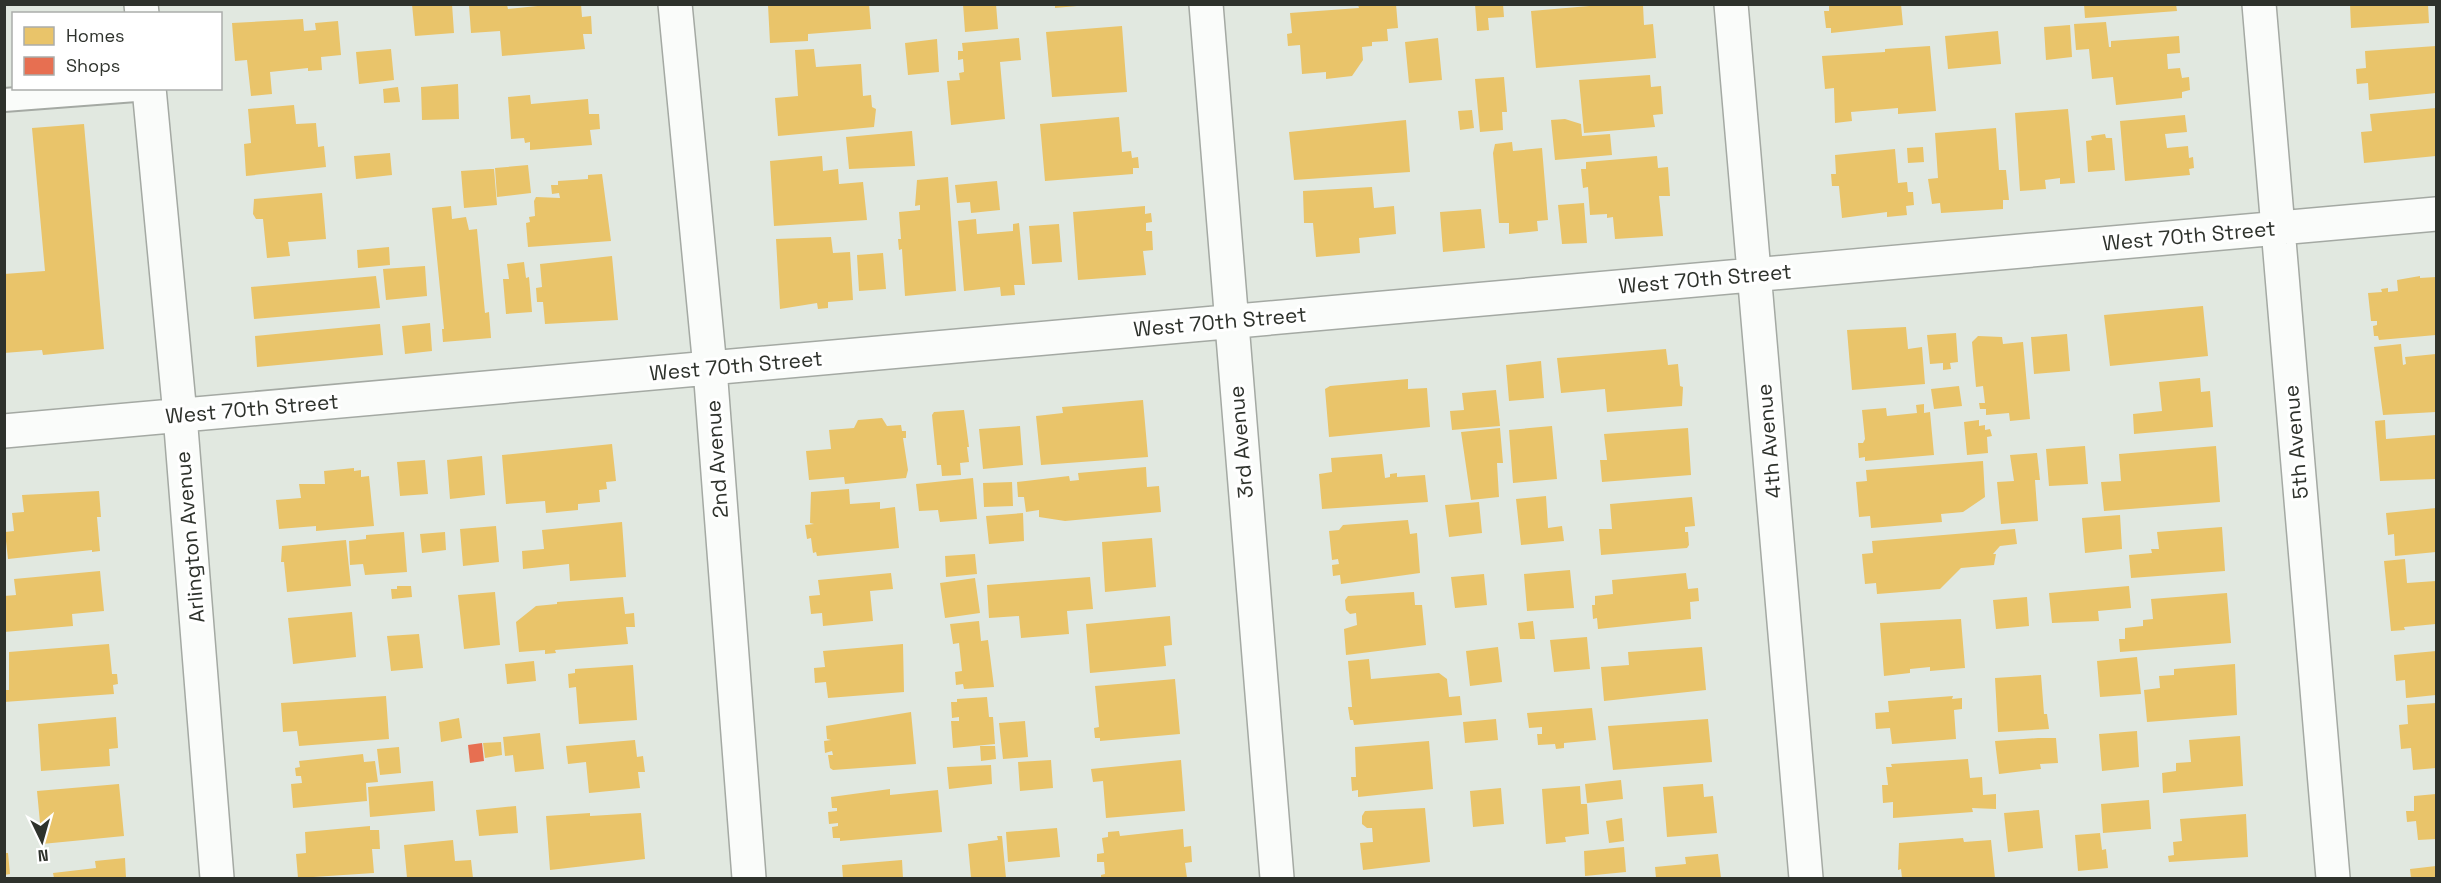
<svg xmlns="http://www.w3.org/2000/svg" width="2441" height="883" font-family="'Space Grotesk',sans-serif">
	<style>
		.homes { fill: #e9c46a }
		.shops { fill: #e76f51 }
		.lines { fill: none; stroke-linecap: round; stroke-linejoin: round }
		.lane-casing { stroke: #a4a9a3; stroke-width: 26 }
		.street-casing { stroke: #a4a9a3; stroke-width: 36 }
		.lane { stroke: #fafcfa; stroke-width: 22 }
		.street { stroke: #fafcfa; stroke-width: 33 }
		.labels { text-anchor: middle; stroke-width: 6; stroke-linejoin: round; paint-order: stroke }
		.street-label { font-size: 21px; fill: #2e322c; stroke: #fff }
	</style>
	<rect width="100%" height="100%" fill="#e1e8e0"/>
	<path class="homes" d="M412,4H452L454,33L415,36Z
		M557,4H581L582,17L591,16L592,34H583L585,49L502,56L500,31L471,33L469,5H507L508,9Z
		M869,4L871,29L808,34V41L770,43L768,5Z
		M963,4H996L998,29L965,32Z
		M1055,4H1077V6L1055,8Z
		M1396,4L1398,28L1387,29L1388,41L1372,42V46L1362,47L1363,60L1352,76L1326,79V72L1302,74L1300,45L1288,46L1287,34L1292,33L1290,13L1359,8L1358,5Z
		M1475,4H1503L1504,17L1488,18L1489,30L1477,31Z
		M1829,4H1901L1903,25L1831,33V28H1826L1824,11H1829Z
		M2084,4H2176L2177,11L2085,18Z
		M2350,4H2428L2429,23L2351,28Z
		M1601,5H1643L1644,25L1653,24L1656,58L1536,68L1531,11Z
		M303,19L304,31L316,30L315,23L338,21L341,55L321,57L322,70L308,71V68L270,72L272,94L251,96L247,60L235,61L232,23Z
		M2106,22L2109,47H2111V41L2179,36L2180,53L2167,54L2168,69L2180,68L2182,78L2189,77L2190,90L2182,92V98L2116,105L2113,77L2092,79L2089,49L2076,50L2074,24Z
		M2070,25L2072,57L2046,60L2044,27Z
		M1122,26L1127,92L1052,97L1046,32Z
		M1998,31L2001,64L1948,69L1945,36Z
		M1019,38L1021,60L1000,62L1005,119L951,125L947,81L960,80L959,73L964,72L963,59L958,60V51H963L962,43Z
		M1438,38L1442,80L1409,83L1405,42Z
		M937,39L939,72L908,75L905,43Z
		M1930,46L1936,111L1898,114V108L1851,112L1852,121L1835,123L1834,88L1825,89L1822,56L1885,52V49Z
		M2436,46V93L2369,100L2368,83L2357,84L2356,69L2366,68L2365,51Z
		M391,49L394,80L359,84L356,52Z
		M814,49L816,67L861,64L863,96L871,95L872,107L876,109L874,127L778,136L775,98L798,96L795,50Z
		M1650,75L1651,87L1661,86L1663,114L1653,115L1655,127L1584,133L1579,80Z
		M1504,77L1507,112H1502L1503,130L1480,132L1475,79Z
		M458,84L459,119L422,120L421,87Z
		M398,87L400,102L384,103L383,89Z
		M530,95L531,104L588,99L589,114H599L600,129L590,130L592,145L530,150V142L525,143L524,138L511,139L508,97Z
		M294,105L296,124L316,123L318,147L324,146L326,167L246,176L244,144L251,143L248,109Z
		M2436,108V156L2364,163L2361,132L2372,131L2370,114Z
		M2068,109L2075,183L2060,184V178L2045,180L2046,189L2020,191L2015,113Z
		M1472,110L1474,128L1460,130L1458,111Z
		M2185,115L2187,132L2165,134L2167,148L2188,146L2189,158L2193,157L2194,168L2189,169L2190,175L2125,181L2120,121Z
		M1119,117L1122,152L1131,151L1132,158L1138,157L1139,168H1133V174L1045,181L1040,124Z
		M1565,119L1581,124L1582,136L1610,134L1612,155L1555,160L1551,120Z
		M1406,120L1410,172L1294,180L1289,132Z
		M84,124L104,349L43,355L42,350L4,353V274L45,271L32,128Z
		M1996,128L1999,170H2006L2009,200H2003V209L1941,213L1940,203L1932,204L1928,179L1938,178L1935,133Z
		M912,131L915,166L849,169L846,137Z
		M2105,134L2106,138H2112L2115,170L2088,172L2086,141L2092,140L2091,136Z
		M1512,142L1513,151L1542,148L1548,220L1537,221L1538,231L1509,234V223H1499L1493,153L1495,144Z
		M1923,147L1924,162L1908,163L1907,148Z
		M1895,149L1898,183L1907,182L1908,192H1913L1914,205L1906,206L1907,215L1887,217V212L1842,218L1839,186H1832L1831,174H1836L1835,155Z
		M390,153L392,175L356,179L354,156Z
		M822,156L823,171L838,169L839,184L863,182L867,220L774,226L770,161Z
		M1657,156L1658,168L1668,167L1670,196H1659L1663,236L1615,239L1613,217L1607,218V214L1590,215L1588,187L1583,188L1581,169H1586V162Z
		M528,165L531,193L497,197L495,168Z
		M490,169H494L497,205L464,208L461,171Z
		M602,174L611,241L528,247L526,223L530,222L529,217L535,216L534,201L536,197L560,198L559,193L552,194L551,185H558V181L588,179V175Z
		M948,177L956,291L905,296L902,249L899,250L898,239H901L899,212L920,210V205L915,206L917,180Z
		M997,181L1000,210L971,213L970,202L957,203L955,185Z
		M1372,187L1374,208L1394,206L1396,234L1359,238L1360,253L1316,257L1313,223H1304L1303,191Z
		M322,193L326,239L288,242L290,256L267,258L263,219H256L253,214L254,199Z
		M1584,203L1587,243L1562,244L1558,205Z
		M451,206L452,219L466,217L469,230L477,229L485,313L489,312L491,338L443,342L442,329H444L432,208Z
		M1145,206V214L1151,213L1152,222L1146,223V231H1152L1153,250L1143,251L1146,275L1078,280L1073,212Z
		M1481,209L1485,248L1443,252L1440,212Z
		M976,219L977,234L1013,231V224L1019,223L1025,285H1014L1015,295L1001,296L1000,287L964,291L958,221Z
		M1059,224L1062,262L1032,264L1029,226Z
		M831,237L833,253L850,252L853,300L828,302V308L818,309L817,303L780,309L776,239Z
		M389,247L390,265L358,268L357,250Z
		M883,253L886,289L859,291L857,255Z
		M612,256L618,320L545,324L543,302H537L536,288L542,287L540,264Z
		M524,262L526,278L529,277L532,312L506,314L503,279H509L507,264Z
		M425,266L427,296L386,300L383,269Z
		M376,276L380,308L254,319L251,287Z
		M2420,276V278L2436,277V335L2379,340L2378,336H2374L2373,326L2377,325V321H2371L2368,293L2382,292L2381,289L2388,288V292L2398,291L2397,280Z
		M2203,306L2208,356L2110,366L2104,315Z
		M430,323L432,351L405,354L402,326Z
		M380,324L383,355L257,367L255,336Z
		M1906,327L1908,349L1922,347L1925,384L1852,390L1847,330Z
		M1956,333L1958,362L1950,363L1951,369L1943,370V363L1930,364L1927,335Z
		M2067,334L2070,371L2034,374L2031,337Z
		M1978,336L2002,337L2003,344L2023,342L2030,419L2010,421L2009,413L1986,415V409H1980L1979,403H1985L1983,386L1976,387L1972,342Z
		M2401,344L2403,365L2406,364L2405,357L2436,354V412L2383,415L2374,347Z
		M1666,349L1668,365L1678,364L1680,386L1683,387L1682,406L1607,412L1605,389L1561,393L1557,358Z
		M1541,361L1544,398L1509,401L1506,365Z
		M2200,378L2201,392L2210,391L2213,427L2134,434L2133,414L2162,411L2159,382Z
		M1408,379V389L1427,388L1430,427L1329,437L1325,389L1330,386Z
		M1959,386L1962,406L1934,409L1931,389Z
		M1496,390L1500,426L1452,430L1450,411L1464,410L1462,393Z
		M1143,400L1148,457L1041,465L1036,416L1063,413L1062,407Z
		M1924,404V413L1930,412L1934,455L1865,461V457L1859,458L1858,443H1863L1865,439L1862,410L1886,408L1887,416L1917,413L1916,405Z
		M964,410L969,447H967L969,462L960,463L961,475L942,476L941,465H937L932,415L934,412Z
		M882,418L887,426L901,425L902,431H906V438H903L908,470L906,478L845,484L844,477L809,480L806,451L831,449L829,430L854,428L858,420Z
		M1979,420V426L1985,425V430L1990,429L1992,436L1987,437L1988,453L1967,455L1964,422Z
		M2385,420L2386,439L2436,435V479L2380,481L2375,421Z
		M1020,426L1023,465L983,469L979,429Z
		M1552,426L1557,479L1513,483L1509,430Z
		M1500,428L1503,463H1497L1499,497L1471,500L1461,432Z
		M1688,428L1691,475L1602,482L1600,460H1607L1604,434Z
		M612,444L616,481L606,482L607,489L599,490L600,502L578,504V510L546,513L545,501L506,504L502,455Z
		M2085,446L2088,484L2049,486L2046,449Z
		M2216,446L2220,502L2104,511L2101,482L2121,481L2119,454Z
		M2037,453L2040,480H2035L2038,521L2001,524L1997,482L2014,481L2010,455Z
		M1382,454L1385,478L1390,477V474L1397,473V477L1425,475L1428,502L1322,509L1319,474L1332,472L1331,458Z
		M482,456L485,495L450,499L447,460Z
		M425,460L428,494L400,496L397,462Z
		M1983,461L1985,497L1963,512L1941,514L1942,522L1871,528L1870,516L1859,517L1856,482L1867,481L1866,470Z
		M1146,467L1147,487L1159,486L1161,512L1065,521L1039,517V510L1026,512L1024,497H1018L1017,482L1069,476L1070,481L1079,480L1078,473Z
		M354,468V471L361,470V477L369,476L374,526L316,531V526L279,529L276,500L301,498L299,484H325L324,471Z
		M973,478L977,519L940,522L938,510L919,511L916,484Z
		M1012,482L1013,506L984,507L983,483Z
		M849,489L850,504L880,502V509L895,507L899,548L817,556L816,552L813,553L811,538L807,539L805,525L814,524L810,523L811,492Z
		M99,491L101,517H97L100,551L92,552V550L8,559L5,532L14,531L12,513L24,512L22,495Z
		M1546,496L1548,528L1562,526L1564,541L1521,545L1516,499Z
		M1692,497L1695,526L1685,527V532H1688L1689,545L1687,548L1601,555L1599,529H1612L1610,504Z
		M1479,502L1482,533L1449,537L1445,505Z
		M2436,508V552L2395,556L2394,534L2388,535L2386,513Z
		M1023,513L1024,541L989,544L986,516Z
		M2120,515L2122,549L2085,553L2082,518Z
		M1408,520L1410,534L1417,533L1420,573L1341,584L1340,575L1333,576L1332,565L1339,564L1338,559L1332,560L1329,531L1339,530L1343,525Z
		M622,522L626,577L570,581L569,564L523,569L522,551L544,549L542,530Z
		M496,526L499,562L463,566L460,529Z
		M2222,527L2225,571L2131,578L2129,555L2152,553L2151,549H2159L2157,532Z
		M2015,529L2017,544L2000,546L1993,554H1996L1994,565L1961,568L1940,589L1877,594L1876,583L1865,584L1862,554L1873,553L1872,541Z
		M404,532L407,572L365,575L363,564L350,565L349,541L366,539V535Z
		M445,532L446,550L422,553L420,534Z
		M1152,538L1156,587L1105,592L1102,542Z
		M346,540L351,586L287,592L284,562H281L282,546Z
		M975,554L977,574L946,577L945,556Z
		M2405,559L2407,583L2436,581V624L2404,627L2405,630L2391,631L2384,561Z
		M1570,570L1574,608L1527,611L1524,574Z
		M100,571L104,611L72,614L73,626L4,632V596L16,595L14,579Z
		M891,573L893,589L870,591L873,621L823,626L822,613L811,614L809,596L820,595L818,580Z
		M1686,573L1688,589L1698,588L1699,601L1690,602L1691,619L1598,629L1597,618L1593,619L1592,605H1595V596L1613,594L1612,580Z
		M1484,574L1487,605L1455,608L1451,577Z
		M1090,577L1093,609L1067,611L1069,634L1021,638L1019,616L989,618L987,585Z
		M975,578L980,613L945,618L940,583Z
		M397,586H411L412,597L392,599L391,589H397Z
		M2129,586L2131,608L2098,611L2099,621L2052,623L2049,593Z
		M495,592L500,645L464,649L458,595Z
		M1414,592L1415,605H1422L1426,645L1346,655L1344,629L1357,625L1356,613L1350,614L1346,610L1345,600L1348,596Z
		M2227,593L2231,643L2120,652L2119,639H2125V628L2143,626V620L2153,619L2151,599Z
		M623,597L625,614L634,613L635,627H626L628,644L555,650L556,653L545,654V650L519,652L516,622L536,606L557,604V602Z
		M2027,597L2029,626L1996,629L1993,600Z
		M352,612L356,657L293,664L288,618Z
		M1170,616L1172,645L1164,646L1166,666L1090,673L1086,624Z
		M1961,619L1965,668L1930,671V667L1910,669V673L1884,676L1880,623Z
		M979,621L981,641L988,640L994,687L964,689L963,684L956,685L955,672L962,671L959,643L953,644L950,624Z
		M1533,621L1535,639H1520L1518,623Z
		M419,634L423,668L391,671L387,636Z
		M1587,637L1590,669L1554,672L1550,640Z
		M109,644L112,674H117L118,684L113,685L114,694L4,702V690H9V652Z
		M903,644L904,692L828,698L826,682L815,683L814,668L825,667L823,651Z
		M1498,647L1502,682L1470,686L1466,651Z
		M1702,647L1706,690L1604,701L1601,667L1629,665L1628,652Z
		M2436,651V695L2406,698L2405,680L2396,681L2394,655Z
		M2137,657L2141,694L2100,697L2097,661Z
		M1369,659L1371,679L1439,673L1447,679L1449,697L1460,696L1462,715L1354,725L1353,720H1350L1348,707H1352L1348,661Z
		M534,661L536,681L507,684L505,664Z
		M2235,664L2237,715L2147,722L2144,690L2160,688L2159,676L2174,675V669Z
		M633,665L637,720L579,724L576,687L569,688L568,674L575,673V669Z
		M2041,675L2044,714H2047L2049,729L1998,732L1995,678Z
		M1175,679L1180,734L1100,741V738H1095L1094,728L1099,727L1095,686Z
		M386,696L389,739L299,746L297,731L283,732L281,703Z
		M1953,696L1952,699L1962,698V709L1954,710L1956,739L1892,744L1890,728L1876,729L1875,713L1889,712L1888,701Z
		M987,697L989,717H993L995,744L953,748L951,721H959V717L952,718L951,702H957V699Z
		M2436,703V768L2413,770L2411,748L2401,749L2399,725L2408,724L2407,705Z
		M1592,708L1596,740L1564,743V748L1556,749L1555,744L1538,745L1537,734H1542V727L1529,728L1527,713Z
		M911,712L916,764L833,770L830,768L828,755H833L832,751L825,753L824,741L831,740L827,739L826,726Z
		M116,717L118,748L109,749L110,766L41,771L38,724Z
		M459,718L462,738L441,742L439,722Z
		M1496,719L1498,740L1465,743L1463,722Z
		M1708,719L1712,762L1613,770L1608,726Z
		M1025,721L1028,757L1003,759L999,723Z
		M2137,731L2139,767L2102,771L2099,734Z
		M540,733L544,769L515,772L513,755L505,756L503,737Z
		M2240,736L2243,786L2163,793L2162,773L2176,771V763L2191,762L2189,740Z
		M2038,738H2056L2058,763L2040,764L2041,769L1999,774L1995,741Z
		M635,740L637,757L643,756L645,772H638L640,788L589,793L586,762L568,764L566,746Z
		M1429,741L1433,789L1358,797V790L1352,791L1351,777H1356L1355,747Z
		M501,742L502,755L485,758L483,743Z
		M980,746H995L996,759L981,761Z
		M399,747L401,773L380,775L377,749Z
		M363,754L364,762L375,761L378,782L366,783L367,801L293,808L291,784L302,783L301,776H296L295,768L300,767L299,761Z
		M1968,759L1970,778L1982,777L1983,795L1996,794V809L1972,808L1973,812L1893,818V802L1883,803L1882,785H1888L1886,767H1892L1891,764Z
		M1051,760L1053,788L1020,791L1018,762Z
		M1181,760L1185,811L1106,818L1103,781L1093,782L1091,769Z
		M991,765L992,784L949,789L947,767Z
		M1621,780L1623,799L1587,803L1585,784Z
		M433,781L435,811L370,817L368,787Z
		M119,784L124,836L42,844L37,791Z
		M1703,784L1704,797L1713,796L1717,833L1667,837L1663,787Z
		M1580,786L1581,804H1587L1589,834L1565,837L1566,842L1546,844L1542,789Z
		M1501,788L1504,824L1473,827L1470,791Z
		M890,789V795L938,790L942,832L840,841V838H833L832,827L838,826V823L829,824L828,812L837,811V808H832L831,797Z
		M2436,794V839L2418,840L2416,821L2407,822L2406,811H2414V796Z
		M2149,800L2151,829L2103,833L2101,804Z
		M516,806L518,833L479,836L476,810Z
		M1425,808L1430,862L1363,870L1360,843L1373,842L1372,828H1367L1362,824V816L1365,811Z
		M2039,810L2043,848L2008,852L2004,813Z
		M590,813V816L641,813L645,859L550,870L546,816Z
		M2246,814L2248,857L2169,862L2168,856L2174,855L2173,842L2182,841L2180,819Z
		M1622,818L1624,841L1609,843L1606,821Z
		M370,826V830H379L380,849H372L374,873L298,878L296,854L306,853L305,832Z
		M1057,828L1060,857L1008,862L1006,832Z
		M1183,829L1184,847L1191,846L1192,862L1185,863L1187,878H1101V875L1105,874L1104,862H1097V854L1104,853L1102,838L1108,837V832L1119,831L1120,836Z
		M2100,833L2102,850L2106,849L2108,868L2078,871L2075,835Z
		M997,836H1002L1006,878H971L968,844L998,840Z
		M1963,838L1964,842L1991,840L1995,878H1902L1901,869L1898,870L1899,843Z
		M453,840L455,861L471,860L473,878H407L404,845Z
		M1624,847L1626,872L1585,876L1584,851Z
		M4,853H8L10,874L4,875Z
		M1718,854L1721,878H1656L1655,867L1686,864L1685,857Z
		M125,858L126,878H54L53,873L96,868L95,861Z
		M902,860L903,878H843L842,865Z
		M2436,866V878H2411L2410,869Z"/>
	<path class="shops" d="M482,743L484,761L470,763L468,745Z"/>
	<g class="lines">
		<g class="lane-casing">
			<path id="lane" d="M4,100L149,89"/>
		</g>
		<g class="street-casing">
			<path id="street" d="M141,4L142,14
				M675,4L710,368L749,878
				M1206,4L1277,878
				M1731,4L1806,878
				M2259,4L2333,878
				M149,88L180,415L217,878
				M4,431L2436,214"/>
		</g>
		<use href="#lane" class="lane"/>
		<use href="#street" class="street"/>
	</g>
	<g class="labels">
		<g class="street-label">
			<text transform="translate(2189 236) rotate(-5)" y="7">West 70th Street</text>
			<text transform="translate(1705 279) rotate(-5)" y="7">West 70th Street</text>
			<text transform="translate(1220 322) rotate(-5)" y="7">West 70th Street</text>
			<text transform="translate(736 366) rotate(-5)" y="7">West 70th Street</text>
			<text transform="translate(252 409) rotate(-5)" y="7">West 70th Street</text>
			<text transform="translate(1769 441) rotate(-95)" y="7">4th Avenue</text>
			<text transform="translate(1241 442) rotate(-95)" y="7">3rd Avenue</text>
			<text transform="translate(2296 442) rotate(-95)" y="7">5th Avenue</text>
			<text transform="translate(717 459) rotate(-94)" y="7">2nd Avenue</text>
			<text transform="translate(190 537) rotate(-95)" y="7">Arlington Avenue</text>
		</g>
	</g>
	<rect width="2441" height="883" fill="none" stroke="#2e322c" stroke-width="12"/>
	<rect x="12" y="12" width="210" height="78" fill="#ffffff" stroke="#abadab" stroke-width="1.5"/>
	<rect x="24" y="27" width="30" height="18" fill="#e9c46a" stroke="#abadab" stroke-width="1.5"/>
	<text x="66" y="42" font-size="18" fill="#2e322c">Homes</text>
	<rect x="24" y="57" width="30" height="18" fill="#e76f51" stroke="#abadab" stroke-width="1.5"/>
	<text x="66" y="72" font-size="18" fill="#2e322c">Shops</text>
	<g transform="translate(42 841) rotate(175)" stroke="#ffffff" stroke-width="4.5" paint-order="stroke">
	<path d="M0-4.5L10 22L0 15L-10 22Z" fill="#2e322c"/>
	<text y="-9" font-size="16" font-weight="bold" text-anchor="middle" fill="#2e322c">N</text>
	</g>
</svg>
